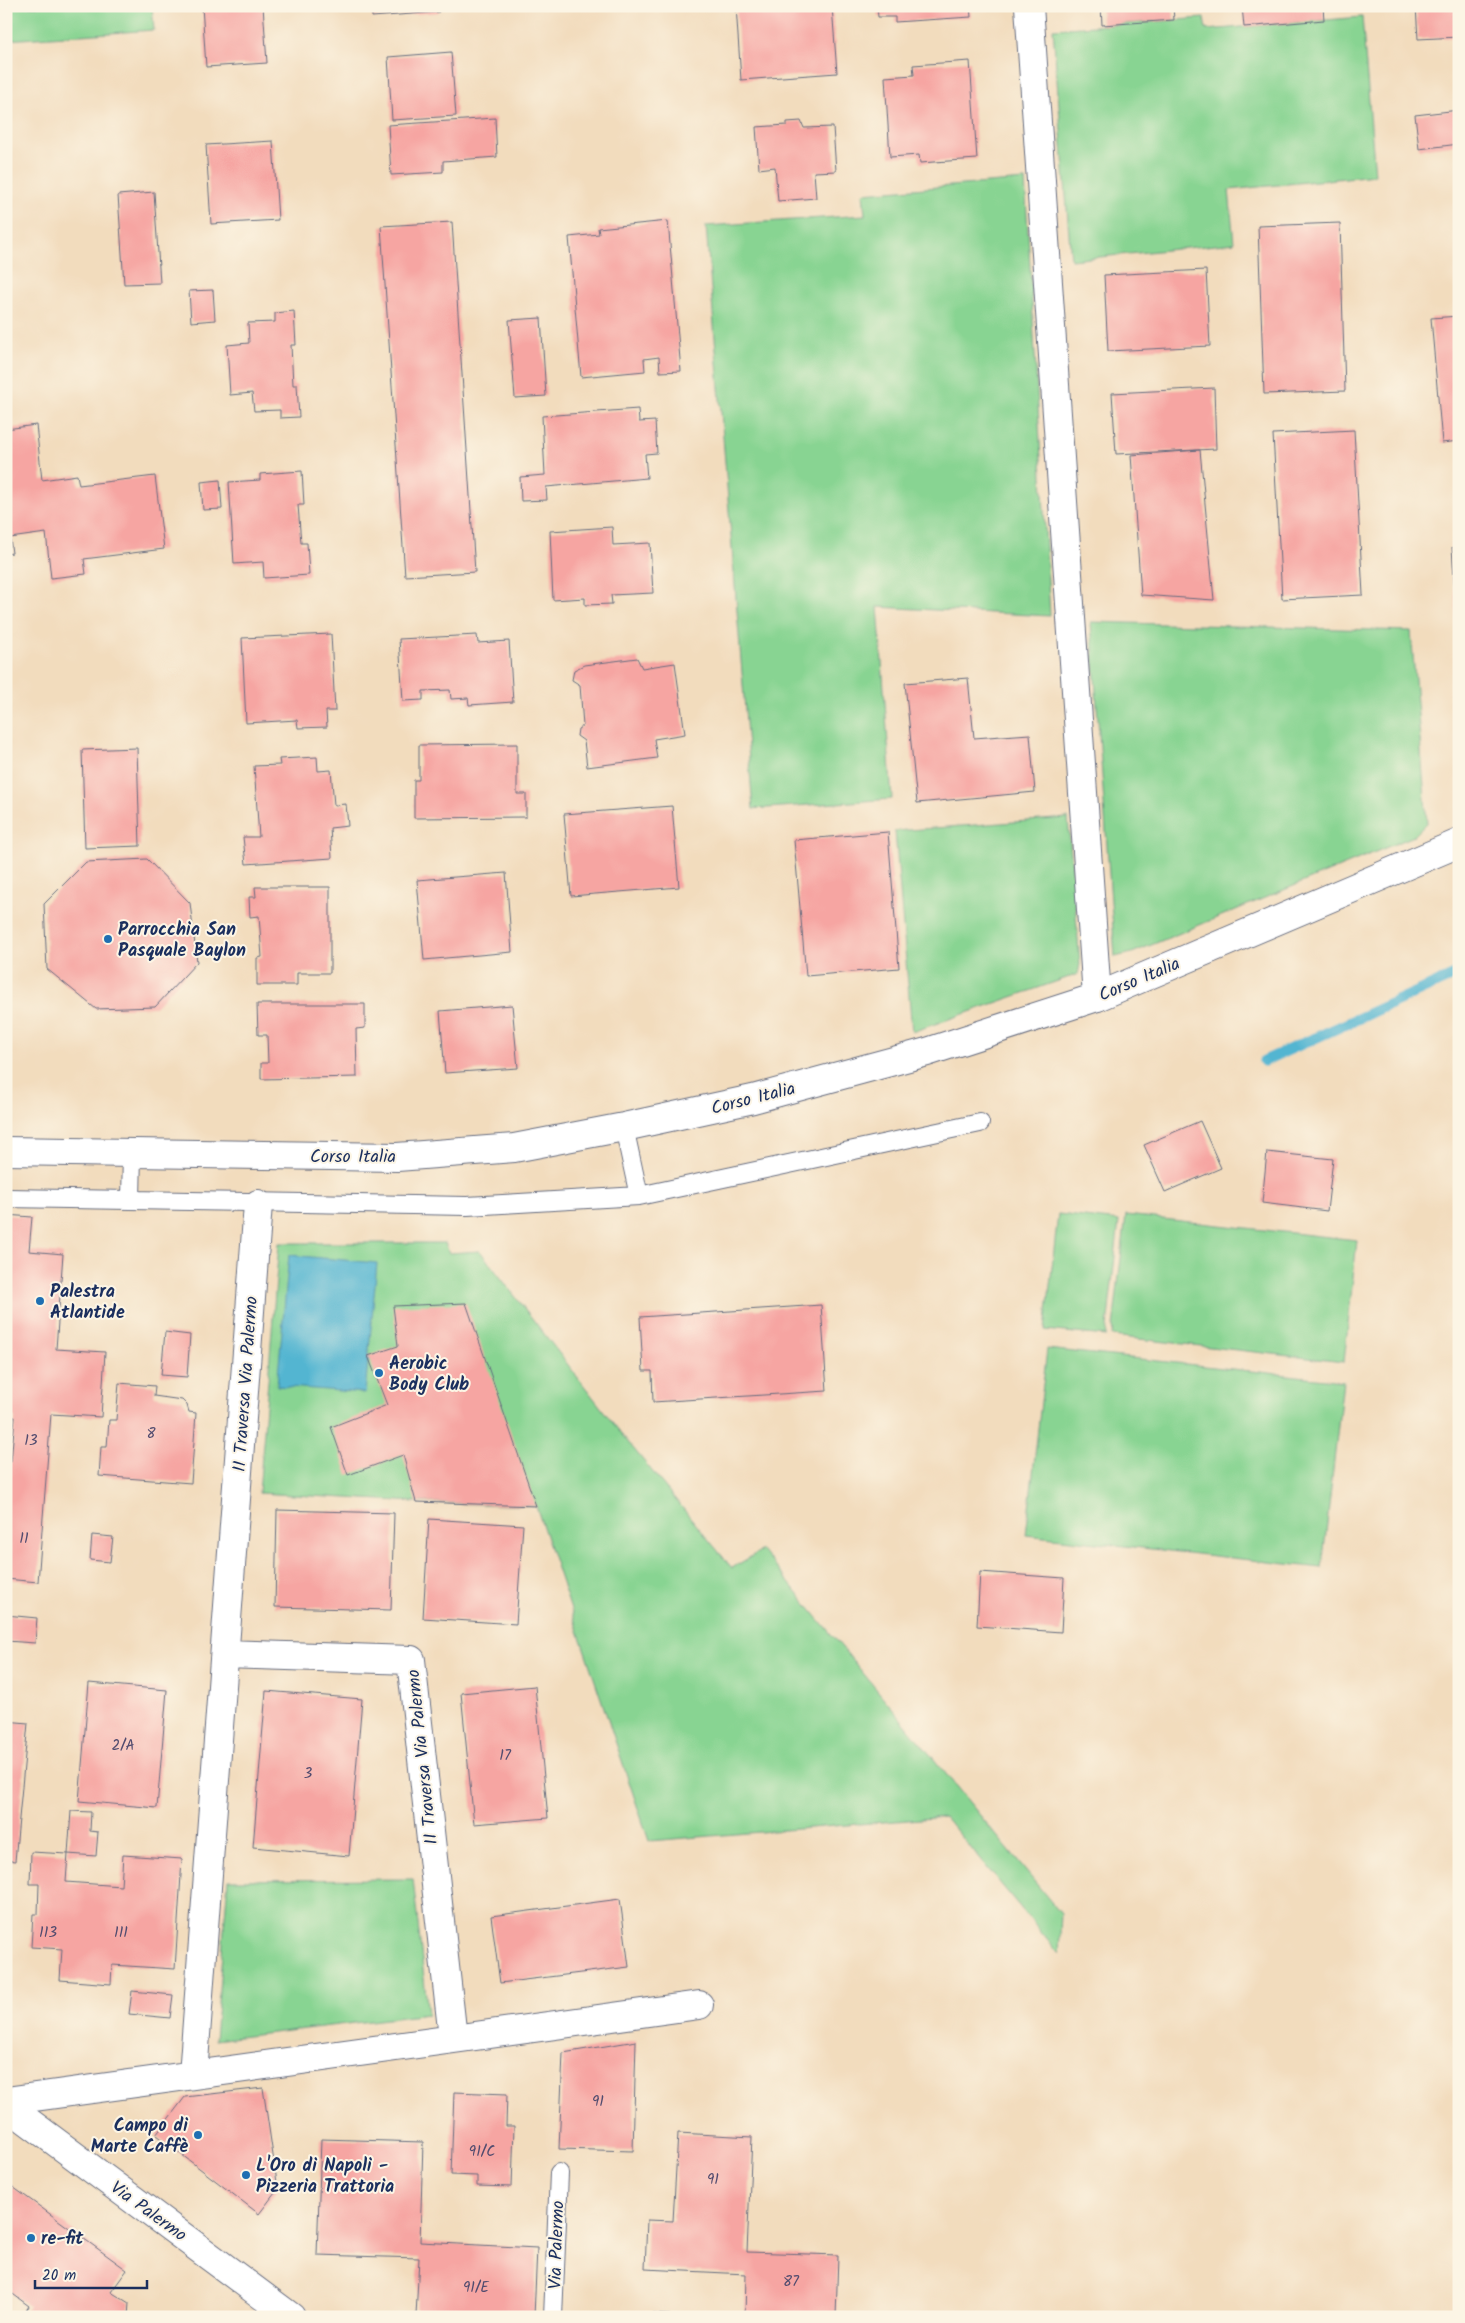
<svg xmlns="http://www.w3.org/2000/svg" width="1465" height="2323" font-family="Kalam,sans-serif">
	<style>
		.green { fill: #88d492; stroke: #528278 }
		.water { fill: #52b5d1; stroke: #367298 }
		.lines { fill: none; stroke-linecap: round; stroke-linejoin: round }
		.stream { stroke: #52b5d1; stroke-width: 11 }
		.building { fill: #f6a5a2 }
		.lane-casing { stroke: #666c7f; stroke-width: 20 }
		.street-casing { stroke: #666c7f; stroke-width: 30 }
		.secondary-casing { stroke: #666c7f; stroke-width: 30 }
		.lane { stroke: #fff; stroke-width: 18 }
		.street { stroke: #fff; stroke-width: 28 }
		.secondary { stroke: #fff; stroke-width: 28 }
		.poi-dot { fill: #1f6fb2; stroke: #fcf5e5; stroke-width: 2 }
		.labels { text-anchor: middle; stroke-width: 4; stroke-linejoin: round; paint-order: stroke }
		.number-label { font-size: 15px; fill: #524c6f }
		.poi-label { font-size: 18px; font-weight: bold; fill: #1b2f5e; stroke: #fcf5e5; text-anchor: start }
		.street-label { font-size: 18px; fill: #1b2f5e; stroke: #fcf5e5 }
	</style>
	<rect width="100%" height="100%" fill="#fcf5e5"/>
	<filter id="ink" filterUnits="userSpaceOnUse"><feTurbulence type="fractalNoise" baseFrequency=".02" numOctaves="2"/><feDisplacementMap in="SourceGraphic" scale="10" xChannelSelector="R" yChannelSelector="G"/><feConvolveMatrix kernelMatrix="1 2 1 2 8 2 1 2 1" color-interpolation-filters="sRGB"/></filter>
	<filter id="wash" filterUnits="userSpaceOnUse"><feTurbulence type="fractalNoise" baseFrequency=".0096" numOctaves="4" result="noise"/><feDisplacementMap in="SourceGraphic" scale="20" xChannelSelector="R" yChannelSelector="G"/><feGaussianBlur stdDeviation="1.12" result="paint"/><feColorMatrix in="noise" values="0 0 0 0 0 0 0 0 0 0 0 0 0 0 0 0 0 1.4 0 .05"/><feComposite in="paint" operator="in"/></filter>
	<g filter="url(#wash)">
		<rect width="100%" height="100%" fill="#f2dcbd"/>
		<path class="green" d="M6,6H152L154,30L6,40Z
			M1362,17L1375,175L1229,190L1234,243L1071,260L1053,29L1204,18L1206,30Z
			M1025,180L1050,616L878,607L892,799L753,809L706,226L865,215L863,193Z
			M1091,622L1411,631L1427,823L1414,836L1132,953L1115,957Z
			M1068,818L1080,964L1078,974L912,1032L895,831Z
			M1058,1214L1119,1221L1106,1336L1045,1330Z
			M1126,1215L1357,1240L1344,1362L1112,1336Z
			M279,1243H445L449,1253L480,1251L623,1436L732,1568L762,1550L1061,1914L1059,1954L945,1817L649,1841L536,1506L416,1502L259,1493Z
			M1047,1349L1343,1381L1322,1568L1026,1535Z
			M413,1879L428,2014L215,2040L228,1880Z"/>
		<path class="water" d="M289,1255L377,1263L365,1393L277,1386Z"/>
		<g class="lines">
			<path class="stream" d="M1264,1061L1459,973"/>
		</g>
		<g id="blocks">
			<path class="building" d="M202,6H263L267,63L206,67Z
				M372,6H438L439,12L372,17Z
				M736,6H832L837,73L741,80Z
				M877,6H970L971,17L895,22V17H878Z
				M1101,6H1173L1174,20L1102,25Z
				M1242,6H1323L1324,20L1244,27Z
				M1416,6H1459V37L1418,39Z
				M451,52L456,116L392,120L388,57Z
				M970,61L977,159L920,163L919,155L890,157L885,77L914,75L913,65Z
				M1459,110V144L1419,149L1415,115Z
				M495,118L497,157L443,161V172L391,175L388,125Z
				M801,121L804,128L833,127L836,171L814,172L816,198L778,201L775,167L759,169L756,127L787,125V122Z
				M273,141L278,220L211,224L206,145Z
				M154,192L160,283L124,284L118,195Z
				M668,221L681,371L660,372L659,357L644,359L645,371L581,377L569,237L599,234L598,228Z
				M452,222L475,572L405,576L381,226Z
				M1340,223L1345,391L1264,394L1258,226Z
				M1206,270L1210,346L1108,351L1104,275Z
				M213,290L215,320L191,322L189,291Z
				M294,311L296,345H291L293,385H297L299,417L280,418V410L254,411L252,393L230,395L227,345L249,343L248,323L275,322V313Z
				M1459,316V441L1442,443L1431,318Z
				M541,318L546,396L515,398L509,320Z
				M1214,388L1216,449L1116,454L1112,393Z
				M638,409L639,422L655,421L657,453L645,454L647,478L546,487L547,500L521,501L520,477L545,475L542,416Z
				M36,425L42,480L77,475L79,485L155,476L164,549L84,559L86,574L51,578L46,533L10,538L12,553L6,554V429Z
				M1354,430L1363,595L1282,599L1273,434Z
				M1200,450L1214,600L1141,595L1131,455Z
				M302,471L304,505H298L301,543H307L309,575L264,578L263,562L234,564L229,482L260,480V474Z
				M220,480L222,509L203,510L201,482Z
				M612,527L613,545L650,543L653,593L611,595L612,604L585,605V598L553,600L550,531Z
				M1452,547H1459V627H1457Z
				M331,634L335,711H326L327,727L298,728L297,720L246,723L242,638Z
				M477,635L478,643L509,641L513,702L469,705L468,698L451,699L450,690L423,691V700L403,701L399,639Z
				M637,658L642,668L675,663L685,734L654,739L657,758L587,767L584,741L577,736L578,729L583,726L580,685L572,680L574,670L584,665Z
				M968,678L974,738L1030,734L1035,792L917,803L905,683Z
				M517,744V794H526V817L414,818V780H419V745Z
				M137,748L140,846L85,848L82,750Z
				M317,757L318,771L331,770L334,805L346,804L348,826L330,828L332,858L246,864L243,837H259L254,766L280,765L279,759Z
				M672,806L679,887L571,896L564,814Z
				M888,832L899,968L806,976L794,840Z
				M147,859L190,903L197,962L155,1007L96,1009L47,969L44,904L86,862Z
				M506,873L512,952L424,960L417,880Z
				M255,887H330V973H297V985H257V958L262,957L259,916L250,917L249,897H256Z
				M257,1004H365V1028L356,1029L357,1077L261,1079V1063H268L267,1035H258Z
				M512,1005L518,1068L445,1073L440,1011Z
				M1200,1121L1221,1168L1165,1192L1144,1145Z
				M1267,1152L1333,1159L1327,1211L1262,1203Z
				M6,1215L32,1217L29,1251L63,1254L56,1349L105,1352L101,1417L51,1414L38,1582L6,1579V1461L11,1462L15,1417H6Z
				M466,1303L536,1506L416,1502L403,1455L348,1475L331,1427L387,1405L368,1356L398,1346L393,1306Z
				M821,1305L827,1391L653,1402L652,1371H643L640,1317Z
				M165,1332L190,1335L187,1377L161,1375Z
				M119,1383L155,1386L154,1396L182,1400L187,1405L189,1412L196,1413L191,1483L99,1476L101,1447H107L109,1420H116Z
				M277,1510L394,1513L391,1610L275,1607Z
				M429,1519L523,1525L516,1624L423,1618Z
				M92,1535L113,1537L110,1562L90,1560Z
				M980,1572L1064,1578L1061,1632L977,1626Z
				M6,1615L37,1618L35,1643L6,1641Z
				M89,1683L167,1690L157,1808L79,1801Z
				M535,1686L548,1818L474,1824L461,1693Z
				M266,1691L362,1699L349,1856L253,1847Z
				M6,1721L28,1723L15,1861L6,1860Z
				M71,1811L91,1812L90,1831L98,1832L96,1856L68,1854L66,1882L121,1886L123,1855L182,1859L175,1969L112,1965L111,1984L60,1980L62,1949L31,1947L33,1914H38L39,1884H30L31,1852L68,1854Z
				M620,1899L629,1967L500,1983L491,1916Z
				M132,1991L173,1995L170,2018L129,2014Z
				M636,2041L633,2151L559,2149L563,2053Z
				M263,2088L278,2189L259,2214L156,2135L185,2097Z
				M454,2092L507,2094L506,2126H514L512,2187L477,2186V2176L451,2175Z
				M678,2133L752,2137L747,2252L838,2255L836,2317H745L746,2274L645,2269L647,2220L673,2221Z
				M321,2139L423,2142L420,2242L537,2248L534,2317L416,2316L419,2258L317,2255Z
				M6,2182L127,2270L111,2292L129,2303L128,2317H22L29,2306L6,2289Z
				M621,2312L670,2315L669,2317H621Z"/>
		</g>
	</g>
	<g filter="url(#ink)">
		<use href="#blocks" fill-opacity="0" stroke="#666c7f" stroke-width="1"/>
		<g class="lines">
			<g class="lane-casing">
				<path id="lane" d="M624,1127L639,1196
					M132,1153L131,1200L467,1206L639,1196L980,1123
					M6,1198L131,1200
					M553,2317L559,2173"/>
			</g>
			<g class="street-casing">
				<path id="street" d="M1029,6L1097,997
					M225,1654L411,1660L453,2038
					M193,2075L258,1204
					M6,2101L699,2005"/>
			</g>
			<g class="secondary-casing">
				<path id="secondary" d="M6,1151L397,1157L514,1148L624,1127L753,1099L927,1052L1097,997L1459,843
					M6,2105L291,2317"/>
			</g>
			<use href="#lane" class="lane"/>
			<use href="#street" class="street"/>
			<use href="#secondary" class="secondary"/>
		</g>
	</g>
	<g class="poi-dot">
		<circle cx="108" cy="939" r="5"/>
		<circle cx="40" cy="1301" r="5"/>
		<circle cx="379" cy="1373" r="5"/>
		<circle cx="198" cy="2135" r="5"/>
		<circle cx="246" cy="2175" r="5"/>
		<circle cx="31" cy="2238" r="5"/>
	</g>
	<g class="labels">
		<g class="number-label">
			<text x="151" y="1438">8</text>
			<text x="31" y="1445">13</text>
			<text x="24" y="1543">11</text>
			<text x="123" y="1750">2/A</text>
			<text x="505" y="1760">17</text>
			<text x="308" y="1778">3</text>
			<text x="48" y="1937">113</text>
			<text x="121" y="1937">111</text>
			<text x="598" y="2106">91</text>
			<text x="482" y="2156">91/C</text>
			<text x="713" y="2184">91</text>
			<text x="791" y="2286">87</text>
			<text x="476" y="2292">91/E</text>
		</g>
		<g class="poi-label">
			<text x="118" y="935">Parrocchia San<tspan x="118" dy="21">Pasquale Baylon</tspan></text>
			<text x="50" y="1297">Palestra<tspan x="50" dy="21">Atlantide</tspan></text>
			<text x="389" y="1369">Aerobic<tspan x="389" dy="21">Body Club</tspan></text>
			<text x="188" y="2131" text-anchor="end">Campo di<tspan x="188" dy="21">Marte Caffè</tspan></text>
			<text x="256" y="2171">L'Oro di Napoli -<tspan x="256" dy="21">Pizzeria Trattoria</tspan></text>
			<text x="41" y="2244">re-fit</text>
		</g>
		<g class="street-label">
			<text transform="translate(1139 979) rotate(-23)" y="6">Corso Italia</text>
			<text transform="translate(753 1098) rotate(-14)" y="6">Corso Italia</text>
			<text x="353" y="1162">Corso Italia</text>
			<text transform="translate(245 1384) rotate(-86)" y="6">II Traversa Via Palermo</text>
			<text transform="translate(422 1757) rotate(-96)" y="6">II Traversa Via Palermo</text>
			<text transform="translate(149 2211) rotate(36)" y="6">Via Palermo</text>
			<text transform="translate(556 2245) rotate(-88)" y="6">Via Palermo</text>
		</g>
	</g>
	<rect width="1465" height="2323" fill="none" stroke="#fcf5e5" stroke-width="25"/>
	<path d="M35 2280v8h112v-8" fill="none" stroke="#1b2f5e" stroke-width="2.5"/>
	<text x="42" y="2280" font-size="15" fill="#1b2f5e" stroke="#fcf5e5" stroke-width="4" paint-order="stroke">20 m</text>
</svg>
